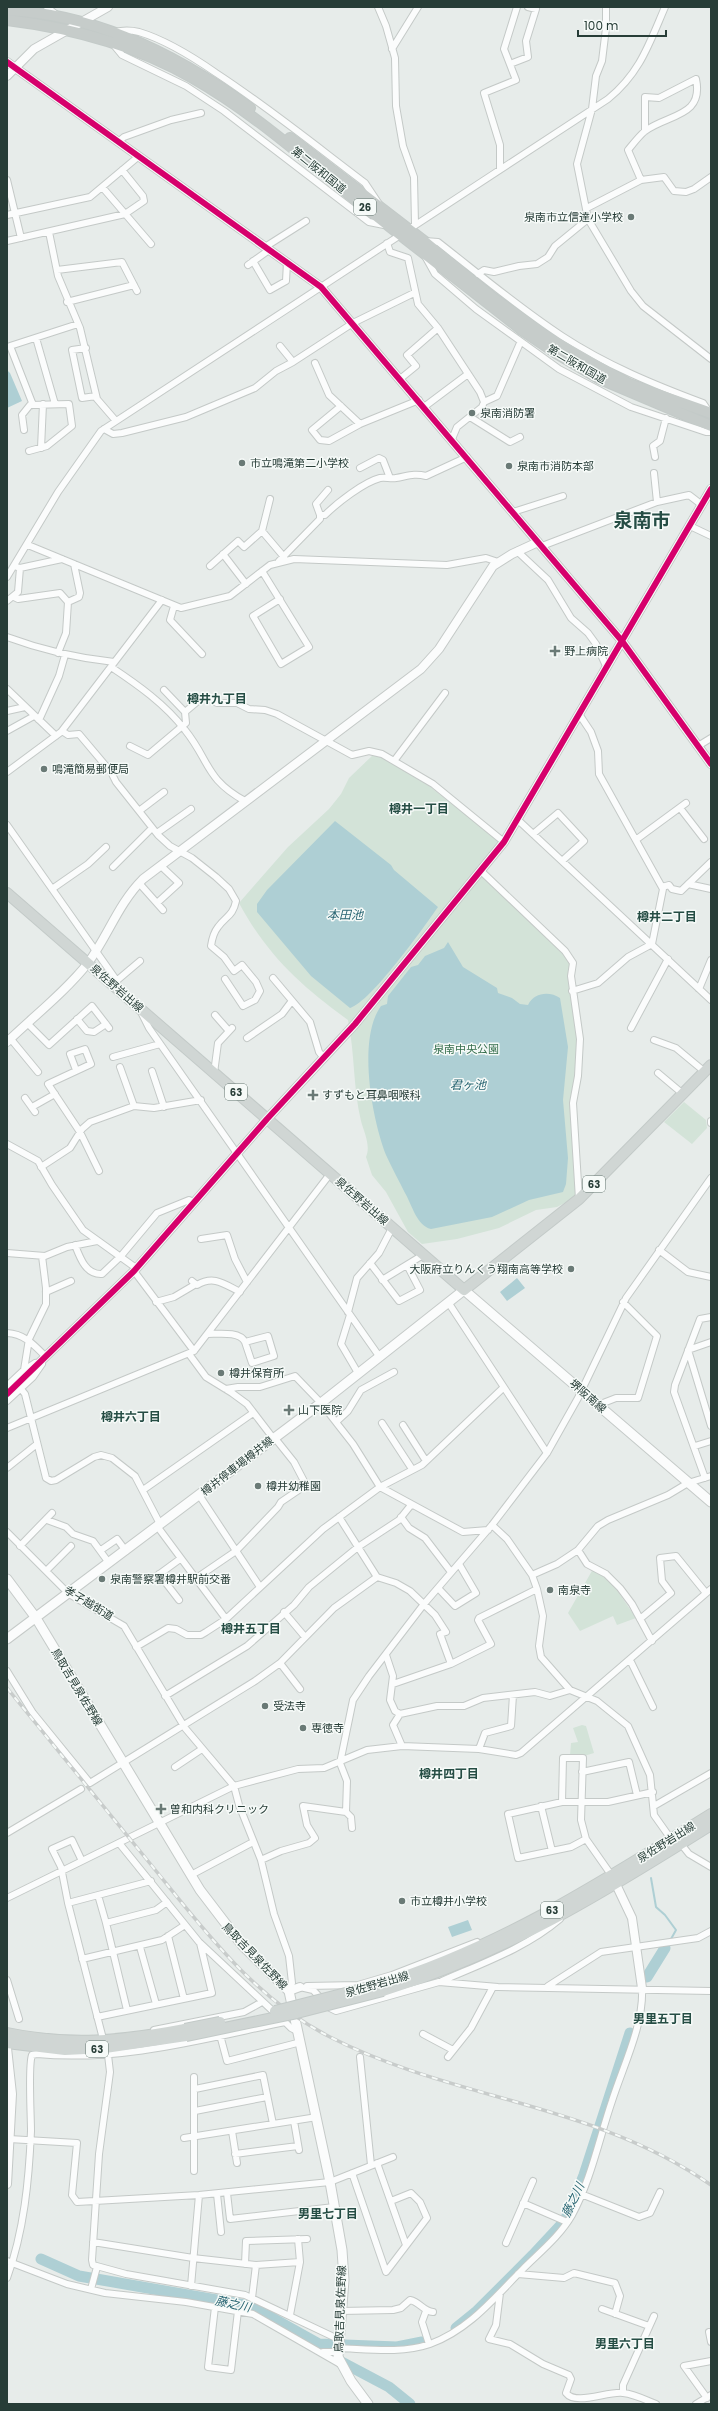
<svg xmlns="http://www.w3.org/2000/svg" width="718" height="2411" font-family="Poppins,'Noto Sans JP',sans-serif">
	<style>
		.green { fill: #d3e3d8 }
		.water { fill: #aecfd4 }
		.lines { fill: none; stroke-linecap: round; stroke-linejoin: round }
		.stream { stroke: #aecfd4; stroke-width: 2 }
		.river { stroke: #aecfd4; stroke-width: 11 }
		.minor-casing { stroke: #c4c9c7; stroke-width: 8 }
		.tertiary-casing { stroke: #c4c9c7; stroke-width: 10 }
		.secondary-casing { stroke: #c5cac8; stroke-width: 11 }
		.primary-casing { stroke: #c3cac8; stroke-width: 12 }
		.trunk-casing { stroke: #c3cac8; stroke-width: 12 }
		.minor { stroke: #fbfcfc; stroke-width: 6 }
		.tertiary { stroke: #fbfcfc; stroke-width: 8 }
		.secondary { stroke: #fbfcfc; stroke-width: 9 }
		.primary { stroke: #d0d6d4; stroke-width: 10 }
		.trunk { stroke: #c6ccca; stroke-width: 10 }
		.rail-casing { stroke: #c8cccb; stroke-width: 3.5 }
		.rail { stroke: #f6faf8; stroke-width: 2; stroke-dasharray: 6; stroke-linecap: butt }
		.primary-bridge-casing { stroke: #c3cac8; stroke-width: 12; stroke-linecap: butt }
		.primary-bridge { stroke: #d0d6d4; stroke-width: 10 }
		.cycleway-casing { stroke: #f6faf8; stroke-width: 8 }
		.cycleway { stroke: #d6006c; stroke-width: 6 }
		.poi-dot { fill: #6a7a76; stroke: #f6faf8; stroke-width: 1.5 }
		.labels { text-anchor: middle; stroke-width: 3; stroke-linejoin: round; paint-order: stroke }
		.shield { fill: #f6faf8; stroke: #657671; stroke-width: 1 }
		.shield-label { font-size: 10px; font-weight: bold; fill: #273d37 }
		.street-label { font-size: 11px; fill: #273d37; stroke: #f6faf8 }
		.poi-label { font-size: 11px; fill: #273d37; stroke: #f6faf8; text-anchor: start }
		.park-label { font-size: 11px; fill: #366f4d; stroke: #f6faf8 }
		.neighbourhood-label { font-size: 12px; font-weight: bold; fill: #254d44; stroke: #f6faf8 }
		.water-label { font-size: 12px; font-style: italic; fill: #286572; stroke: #f6faf8 }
		.town-label { font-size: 19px; font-weight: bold; fill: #254d44; stroke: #f6faf8 }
	</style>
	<rect width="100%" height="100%" fill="#e7ecea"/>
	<path class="green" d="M373,755H378L429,786L500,842L479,870L568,959L570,964L568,980L571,999L578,1032L575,1083L576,1197L557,1207L536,1210L499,1228L457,1239L422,1244L408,1232L386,1192L372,1175L366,1157C371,1146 364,1132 361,1121C353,1088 355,1054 348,1020C301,986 267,955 239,903L288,847L329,809L341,794L349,778Z
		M684,1102L706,1120L707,1128L692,1144L664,1122Z
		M593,1569L612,1583L636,1618L617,1625L613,1616L580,1631L568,1613Z
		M582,1725L586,1726L594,1753L584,1756L570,1755L571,1743L578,1742L573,1728Z"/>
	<path class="water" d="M7,370L10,373L22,401L7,408Z
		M335,821L391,865L394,870L438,907C424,927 371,1002 350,1008L311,976L257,912V904L267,890Z
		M448,942L463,967L497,988L498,993L512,998L520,1004L528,1005C534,992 550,991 560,998L568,1047L563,1100L568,1158L566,1184L563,1192L529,1200L492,1217L431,1229C417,1226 412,1205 405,1193C399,1181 392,1168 386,1155C372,1119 357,1039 381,1006L387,1004L388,996L411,967L418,965L425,956L444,948Z
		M517,1278L525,1288L507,1301L500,1292Z
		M468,1920L472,1930L452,1937L448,1927Z"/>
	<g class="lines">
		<path class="stream" d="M651,1878L656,1907L665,1915L676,1930L671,1939"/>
		<path class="river" d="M647,1977L665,1948
			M41,2259L79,2276L251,2306L319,2344L397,2347L422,2342
			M456,2328L477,2311L533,2255L560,2226L568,2215L584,2175L630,2033
			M336,2359L389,2387L410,2404"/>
		<g class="minor-casing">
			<path id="minor" d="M47,7L58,16
				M378,7L386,26L395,58L396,106L403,146L414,177L415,224
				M606,7V28L602,61L596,76L592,109L577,164L588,219L631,291L643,306L711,359
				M115,32C123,30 130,30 139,32C166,40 193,57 216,73C268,107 316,146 365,183L379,204
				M113,44L122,55L186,86L224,111L369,222L384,225
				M392,49L418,7
				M510,64L528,57L526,41L536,9L528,7
				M118,142L124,137L171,120L201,113
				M500,169V145L484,93L516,80L504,49L517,7
				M7,180L21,238
				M641,180L628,150C633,144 639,136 645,131C668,114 704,117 696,79L659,98L645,97V131
				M103,188L151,244
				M587,208L641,180L664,177L674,191L686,192L694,189L711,177
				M7,215L90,197L139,156
				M49,232L58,276L80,328L97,399L116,421
				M7,241L125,214L144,201L143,196L122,170
				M425,241L438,242C479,274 519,308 562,336C606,365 655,385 703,403L709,412
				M387,243L390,252L408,258L418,304L438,328L480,392L484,402L482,407L457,427L452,439
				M265,247L306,221
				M425,256L435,274L476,309L559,369L631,407L706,432H711
				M253,261L270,290L286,281L287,262
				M248,265L269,250
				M57,270L122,262L137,291
				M478,274L484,270L494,272L519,266L537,264L548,257L555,246L588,219
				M67,302L134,285
				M36,338L55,404
				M280,346L293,362
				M86,348L72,350L82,398L96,396
				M315,363L329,395L360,424
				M400,379L416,366L407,355L438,328
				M484,402L497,396L520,343
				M33,405L10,346L78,324
				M341,406L312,430L320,440L329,441L360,424L419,400
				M424,407L468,374
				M470,417L510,442L520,437
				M104,429L113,434L122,433L186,417L255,388L276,371L293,362L353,323L414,293
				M24,430L22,415L30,405L69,404L72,426L47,446L29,451
				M41,448L43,404
				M655,457L653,446L660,441L666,418
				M360,468L379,458L383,460L390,478
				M654,473L657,502
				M513,512L563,496
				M320,515H325C337,503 364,482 380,478C385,477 391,479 396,478C408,476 414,473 426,476L467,457
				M690,526L711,536
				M262,531L284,557
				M28,545L181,608L230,596L270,565L294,559L447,565L486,558L498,562
				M542,546L657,502L689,495L702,505
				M517,551L548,580L571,618L588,633L596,644L607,668
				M223,554L246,584
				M279,561L320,519V515L316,504L328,490
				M14,566L20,568L62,559
				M210,566L238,541L244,547L262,531L270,499
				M262,571L309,647L281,664L253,616L280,599
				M7,577L58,492L101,431L608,99C640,73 649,44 665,7
				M14,597L18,599L60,593L68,602L79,597L80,593L74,564
				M7,601L18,592L20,568
				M174,606L170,620L202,654
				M7,637C42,650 77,658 114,662
				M58,653L66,633L68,602
				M111,667C138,685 165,704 185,730C210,761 205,779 245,801
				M7,689L56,736
				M7,711L25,707
				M185,712L204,696L217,703H237L249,709L265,710L277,714L352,755L369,751L382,754L433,784L504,842
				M39,720L59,676L65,655
				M7,731L34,716
				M62,731L68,735L79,734L111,772L116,782L158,835L170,846L192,858L216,877L229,889L236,901C233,916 226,916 218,927C214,932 212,939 211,946L224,957L234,971L242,965L256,982L260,991L255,1000L243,1006L225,979
				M130,746L148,755L186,723L185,712L164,690
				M698,746L711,738
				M394,761L445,693
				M7,772L61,732L162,600
				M680,808L704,839
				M139,811L164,792
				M518,820L711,1000
				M7,825L117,981
				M157,833L191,809
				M533,834L558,813L584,841L562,861
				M637,839L686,803
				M113,867L152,828
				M481,871L565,951L573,963L571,976L580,1039L578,1076L573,1103L579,1199
				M139,883L163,910
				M688,884L711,889
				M662,887L669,885L672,889L681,891L711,862
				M52,889L88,864L106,847
				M157,903L179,883L161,866
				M273,978L310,1022L319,1052L324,1058
				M114,983L140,961
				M699,989L711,960
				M572,991L598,983L628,957L652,944L663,889L599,774L598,751L591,732L579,714
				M141,1012L149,1028L379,1356
				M215,1015L229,1031
				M77,1019L87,1031L94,1032L106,1024
				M27,1023L49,1045L92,1006L109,1028
				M631,1028L668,959
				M10,1038L38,1072
				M247,1038L282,1014L291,1002
				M654,1040L676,1048L705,1072
				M113,1057L160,1044
				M120,1067L134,1106
				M76,1070L70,1054L85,1049L91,1064L48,1084L80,1132L99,1171
				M152,1071L164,1107
				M214,1073L218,1043L232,1028
				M658,1073L683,1094
				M25,1098L35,1112
				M32,1107L55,1094
				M711,1121V1123
				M7,1144L38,1161L52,1185L83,1230L136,1268
				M41,1167L70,1148L82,1129L90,1122L134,1106L154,1108L201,1100
				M201,1239L227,1235L235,1259L247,1282
				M75,1245C80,1258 86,1275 102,1274L121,1256L157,1213L189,1200L194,1202
				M659,1250L688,1272L711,1277
				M7,1253L45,1256L67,1247L97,1241
				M370,1263L399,1301L420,1290L407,1265
				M134,1271L194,1351
				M382,1280L423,1255
				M192,1281L197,1285C214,1275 224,1284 240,1292
				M46,1292L71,1281
				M156,1302L174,1297L196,1284
				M448,1302L547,1453
				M348,1312L357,1278L379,1253L392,1228
				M350,1315L341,1344L358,1373
				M7,1333C25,1334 34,1345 46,1357
				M208,1334C218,1334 240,1331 245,1342L252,1363L274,1356L268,1336L245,1342
				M688,1350L711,1426
				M688,1350L711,1342
				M189,1354L206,1377L232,1393L247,1404L273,1438
				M24,1370L29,1339L46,1304V1288L42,1256
				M7,1386L24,1370L35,1363
				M21,1389L25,1394L46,1478L51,1481L56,1480L94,1457L101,1455L112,1458L135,1476L160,1524
				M226,1389L238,1387H260L295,1376L321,1403L353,1444L380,1487L463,1532L488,1530
				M7,1401L33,1377L42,1364
				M598,1405L616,1398H638L657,1336L623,1302
				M336,1422L348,1411L361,1390L394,1372
				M382,1423L412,1469
				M403,1425L426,1461
				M7,1428L194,1351L330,1174
				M695,1446L711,1441
				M7,1468L37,1444
				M705,1478L674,1392L675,1385L700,1319L711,1317
				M143,1490L253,1413
				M199,1495L260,1587
				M339,1517L377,1577L396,1583L410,1591L435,1615L446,1632L440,1634L451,1664
				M401,1517L409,1528L425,1538L451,1572
				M47,1520L66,1527L73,1534L93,1541L109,1563
				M492,1525L507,1539L532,1575L537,1589L543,1616L539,1646L541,1657L570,1690L597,1701L628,1726L650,1775L654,1815L671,1839
				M157,1526L226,1619
				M7,1532L69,1594L124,1626L185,1728L234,1786L239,1805L261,1860L274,1914L289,1956L292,1983L289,1991
				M20,1546L52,1513
				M101,1550L117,1539L126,1551
				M578,1550L587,1564L606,1574L620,1588L632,1604L652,1641
				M46,1571L71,1546
				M159,1574L179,1600
				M532,1575L557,1564L578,1550L598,1526L608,1520L668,1495L688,1483L711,1476
				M154,1578L180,1559
				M195,1579L236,1551L278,1507L281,1502L306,1485L294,1462L274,1437
				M438,1588L455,1606L476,1593L459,1564
				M284,1612L305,1637
				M640,1619L671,1593L662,1581L660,1558L676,1556L706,1593
				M136,1647L168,1628L176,1629L187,1635H201L206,1632L226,1619L323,1529L380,1487L422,1465L503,1388
				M386,1655L393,1676L390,1700L395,1711L400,1714
				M630,1660L653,1707
				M280,1663L300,1689
				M7,1671L33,1713L90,1783L255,1681L280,1663L334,1608L377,1577
				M393,1684L451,1664L491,1644L478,1620L479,1618L537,1589
				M165,1696L247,1646L294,1605L309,1587L358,1547L399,1520L411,1505
				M402,1746L393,1725L400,1714L437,1706H464L483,1698L535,1692L550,1696L570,1690
				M479,1749L485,1733L511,1726L513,1695
				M175,1767L202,1749
				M582,1772L629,1762L637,1795
				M562,1802L563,1758H583L581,1820L586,1839L612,1876
				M541,1806L552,1851
				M654,1806L711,1773
				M346,1812L347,1781L340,1763L353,1700L369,1676L424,1604L492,1525L547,1453L578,1398L626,1298L711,1178
				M7,1833L81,1789
				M586,1839L571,1847L518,1858L508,1814L562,1802H608L653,1792
				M119,1843L199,1942L276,2014
				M681,1844L689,1854L711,1867
				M261,1860L281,1851L309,1843L315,1838L307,1825L303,1806L346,1812L351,1817L352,1828
				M82,1861L72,1840L52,1849L61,1867L68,1903L102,2035
				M191,1875L253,1842
				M98,1895L106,1923
				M7,1898L234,1786L298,1769L324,1768L367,1750L402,1746L479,1749L516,1755L521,1753L711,1589
				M68,1903L151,1881
				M168,1936L184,1999
				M140,1947L156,2004
				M82,1959L162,1940L185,1925
				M7,1980L19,2019
				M442,1981C483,1963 526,1948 560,1919
				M307,1986L358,1985L392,1975L477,1942
				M548,1986L601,1952L698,1938L711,1931
				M300,1987L313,1990L330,2008L336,2011L439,1982L498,1987L711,1991
				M127,2010L106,1923L156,1910L167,1902
				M97,2017L212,1993L200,1943
				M283,2020L291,2028L299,2032
				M154,2030L244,2012L262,2002
				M423,2034L453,2050
				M220,2035L227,2061L301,2042
				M108,2055L110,2072L99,2154L92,2260L93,2265L126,2274L245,2295L338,2339
				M360,2057L371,2165
				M448,2057L471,2028L493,1987
				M195,2089L263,2075L273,2124
				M195,2111L267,2097
				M294,2121L299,2150
				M232,2131L237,2163
				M184,2138L317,2117
				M9,2139L77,2143L72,2195L77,2202L199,2195L330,2182L393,2157
				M235,2154L298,2146
				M377,2163L406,2245
				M194,2171V2077
				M352,2173L386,2272L427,2218L420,2202L411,2193L391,2201
				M227,2193L230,2219L334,2207
				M217,2194L221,2232
				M581,2194L639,2217L650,2213L660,2192
				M523,2203L567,2222
				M93,2242L193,2258L256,2265L300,2262
				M506,2243L533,2181
				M7,2261L67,2284L105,2293L186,2302L253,2314L340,2364
				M245,2264L246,2241L307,2239
				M518,2274L564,2278L574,2273L615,2283L620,2296L615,2314
				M7,2278C24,2231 29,2180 31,2131C31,2115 28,2065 32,2055L37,2054C121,2062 203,2039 285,2022
				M191,2286L199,2195
				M91,2289L97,2267
				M500,2293L496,2325L489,2339L510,2344L543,2364L569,2375L571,2379L566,2393C576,2406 607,2391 623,2393C634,2394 646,2400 656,2404
				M252,2298L256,2265
				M215,2307L208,2367L231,2370L238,2311
				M602,2309L649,2326
				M341,2311L393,2310L401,2308L410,2300C420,2302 423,2311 433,2312
				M426,2311L422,2322L429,2344
				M290,2315L300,2262L298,2239
				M709,2332L711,2342
				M337,2348C368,2349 401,2354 430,2344C469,2330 495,2297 523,2269C540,2252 560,2236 572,2215C591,2180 599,2139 612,2101C623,2066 644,2025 642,1988
				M323,2352H337
				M623,2393V2385L654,2316
				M707,2398L684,2366L711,2361
				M696,2404L711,2395"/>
		</g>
		<g class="tertiary-casing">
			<path id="tertiary" d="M7,62L321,287L622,641L711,764
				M7,76L34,49L108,7
				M7,1042C33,1017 66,991 88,963C108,936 118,904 143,879L421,669L439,649L493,566L512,554L538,542
				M7,1394L134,1271L267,1119L355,1024L504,842L711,489
				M613,1878L632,1918L642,1988
				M289,1991L300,1987
				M7,2048L12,2094L7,2184"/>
		</g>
		<g class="secondary-casing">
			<path id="secondary" d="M7,1579L36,1618L200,1890L242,1945L289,1991L330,2182L342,2250L344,2280L338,2357L351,2381L368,2404
				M7,1639L321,1403L464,1290L711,1502"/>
		</g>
		<g class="primary-casing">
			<path id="primary" d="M7,893L464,1290L579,1199L711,1065
				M381,1984C501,1947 605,1880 711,1814
				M383,1991C506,1953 603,1893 711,1825
				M7,2033C69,2046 123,2041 185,2029
				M7,2043L65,2050L105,2048L186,2036"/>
		</g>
		<g class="trunk-casing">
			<path id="trunk" d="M7,10C97,14 179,56 250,108
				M7,20C72,28 136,45 193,78C253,112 306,160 360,203C414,246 468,287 522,330L556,353L600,379L711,426
				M290,138L424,241L493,298L549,338L629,384L711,413"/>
		</g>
		<use href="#minor" class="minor"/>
		<use href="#tertiary" class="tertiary"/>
		<use href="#secondary" class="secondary"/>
		<use href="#primary" class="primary"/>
		<use href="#trunk" class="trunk"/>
		<g class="rail-casing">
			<path id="rail" d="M7,1688C54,1746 101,1804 148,1861C201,1926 253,1998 330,2037C453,2100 594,2103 711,2185"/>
		</g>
		<use href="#rail" class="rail"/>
		<g class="primary-bridge-casing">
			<path id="primary-bridge" d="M275,2011L381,1984
				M185,2029L220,2022
				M186,2036L297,2013L383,1991"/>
		</g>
		<use href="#primary-bridge" class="primary-bridge"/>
		<g class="cycleway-casing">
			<path id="cycleway" d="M7,62L321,287L622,641L711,764
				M7,1394L134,1271L267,1119L355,1024L504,842L711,489"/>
		</g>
		<use href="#cycleway" class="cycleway"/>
	</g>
	<g class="poi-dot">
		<circle cx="631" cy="217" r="4"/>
		<circle cx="472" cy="413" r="4"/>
		<circle cx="242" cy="463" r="4"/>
		<circle cx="509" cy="466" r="4"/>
		<path d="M553 645h4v4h4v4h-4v4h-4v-4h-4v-4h4z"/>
		<circle cx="44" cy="769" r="4"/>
		<path d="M311 1089h4v4h4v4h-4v4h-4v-4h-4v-4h4z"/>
		<circle cx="571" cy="1269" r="4"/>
		<circle cx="221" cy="1373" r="4"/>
		<path d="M287 1404h4v4h4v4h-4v4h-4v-4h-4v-4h4z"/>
		<circle cx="258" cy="1486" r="4"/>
		<circle cx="102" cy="1579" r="4"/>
		<circle cx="550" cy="1590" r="4"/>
		<circle cx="265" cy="1706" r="4"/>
		<circle cx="303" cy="1728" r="4"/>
		<path d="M159 1803h4v4h4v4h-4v4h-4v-4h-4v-4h4z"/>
		<circle cx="402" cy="1901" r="4"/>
	</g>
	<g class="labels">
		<g class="shield">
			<rect x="354" y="199" width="22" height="16" rx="3"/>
			<rect x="225" y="1084" width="22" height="16" rx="3"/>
			<rect x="583" y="1176" width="22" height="16" rx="3"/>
			<rect x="541" y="1902" width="22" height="16" rx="3"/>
			<rect x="86" y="2041" width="22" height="16" rx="3"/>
		</g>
		<g class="shield-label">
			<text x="365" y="211">26</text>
			<text x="236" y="1096">63</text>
			<text x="594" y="1188">63</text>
			<text x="552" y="1914">63</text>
			<text x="97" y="2053">63</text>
		</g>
		<g class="street-label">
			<text transform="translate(319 170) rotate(39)" y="4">第二阪和国道</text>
			<text transform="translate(577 364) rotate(30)" y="4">第二阪和国道</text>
			<text transform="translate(117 988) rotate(41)" y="4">泉佐野岩出線</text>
			<text transform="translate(362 1201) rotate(41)" y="4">泉佐野岩出線</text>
			<text transform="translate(588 1396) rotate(41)" y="4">堺阪南線</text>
			<text transform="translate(237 1466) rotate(-38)" y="4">樽井停車場樽井線</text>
			<text transform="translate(89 1603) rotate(31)" y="4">孝子越街道</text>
			<text transform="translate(77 1687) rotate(59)" y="4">鳥取吉見泉佐野線</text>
			<text transform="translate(666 1842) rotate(-32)" y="4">泉佐野岩出線</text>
			<text transform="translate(255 1956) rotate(46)" y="4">鳥取吉見泉佐野線</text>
			<text transform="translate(377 1984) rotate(-16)" y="4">泉佐野岩出線</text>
			<text transform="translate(340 2309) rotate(-88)" y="4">鳥取吉見泉佐野線</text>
		</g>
		<g class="poi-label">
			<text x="623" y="221" text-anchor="end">泉南市立信達小学校</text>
			<text x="480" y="417">泉南消防署</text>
			<text x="250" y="467">市立鳴滝第二小学校</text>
			<text x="517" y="470">泉南市消防本部</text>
			<text x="564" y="655">野上病院</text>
			<text x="52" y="773">鳴滝簡易郵便局</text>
			<text x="322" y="1099">すずもと耳鼻咽喉科</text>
			<text x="563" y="1273" text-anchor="end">大阪府立りんくう翔南高等学校</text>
			<text x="229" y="1377">樽井保育所</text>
			<text x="298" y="1414">山下医院</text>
			<text x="266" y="1490">樽井幼稚園</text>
			<text x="110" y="1583">泉南警察署樽井駅前交番</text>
			<text x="558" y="1594">南泉寺</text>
			<text x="273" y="1710">受法寺</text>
			<text x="311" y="1732">専徳寺</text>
			<text x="170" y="1813">曽和内科クリニック</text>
			<text x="410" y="1905">市立樽井小学校</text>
		</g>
		<g class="park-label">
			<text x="466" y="1053">泉南中央公園</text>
		</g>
		<g class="neighbourhood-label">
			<text x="217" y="703">樽井九丁目</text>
			<text x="419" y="813">樽井一丁目</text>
			<text x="667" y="921">樽井二丁目</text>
			<text x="131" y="1421">樽井六丁目</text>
			<text x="251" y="1633">樽井五丁目</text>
			<text x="449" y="1778">樽井四丁目</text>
			<text x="663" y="2023">男里五丁目</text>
			<text x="328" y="2218">男里七丁目</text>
			<text x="625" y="2348">男里六丁目</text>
		</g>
		<g class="water-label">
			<text x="345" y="919">本田池</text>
			<text x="468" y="1089">君ヶ池</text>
			<text transform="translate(573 2200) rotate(-65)" y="4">藤之川</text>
			<text transform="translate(233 2304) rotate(12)" y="4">藤之川</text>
		</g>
		<g class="town-label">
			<text x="642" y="527">泉南市</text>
		</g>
	</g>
	<rect width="718" height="2411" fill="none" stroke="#273d37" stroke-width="16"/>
	<path d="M578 30v6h88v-6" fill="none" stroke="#273d37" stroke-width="2"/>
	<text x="584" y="30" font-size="12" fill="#273d37" stroke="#f6faf8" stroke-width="3" paint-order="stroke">100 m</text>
</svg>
